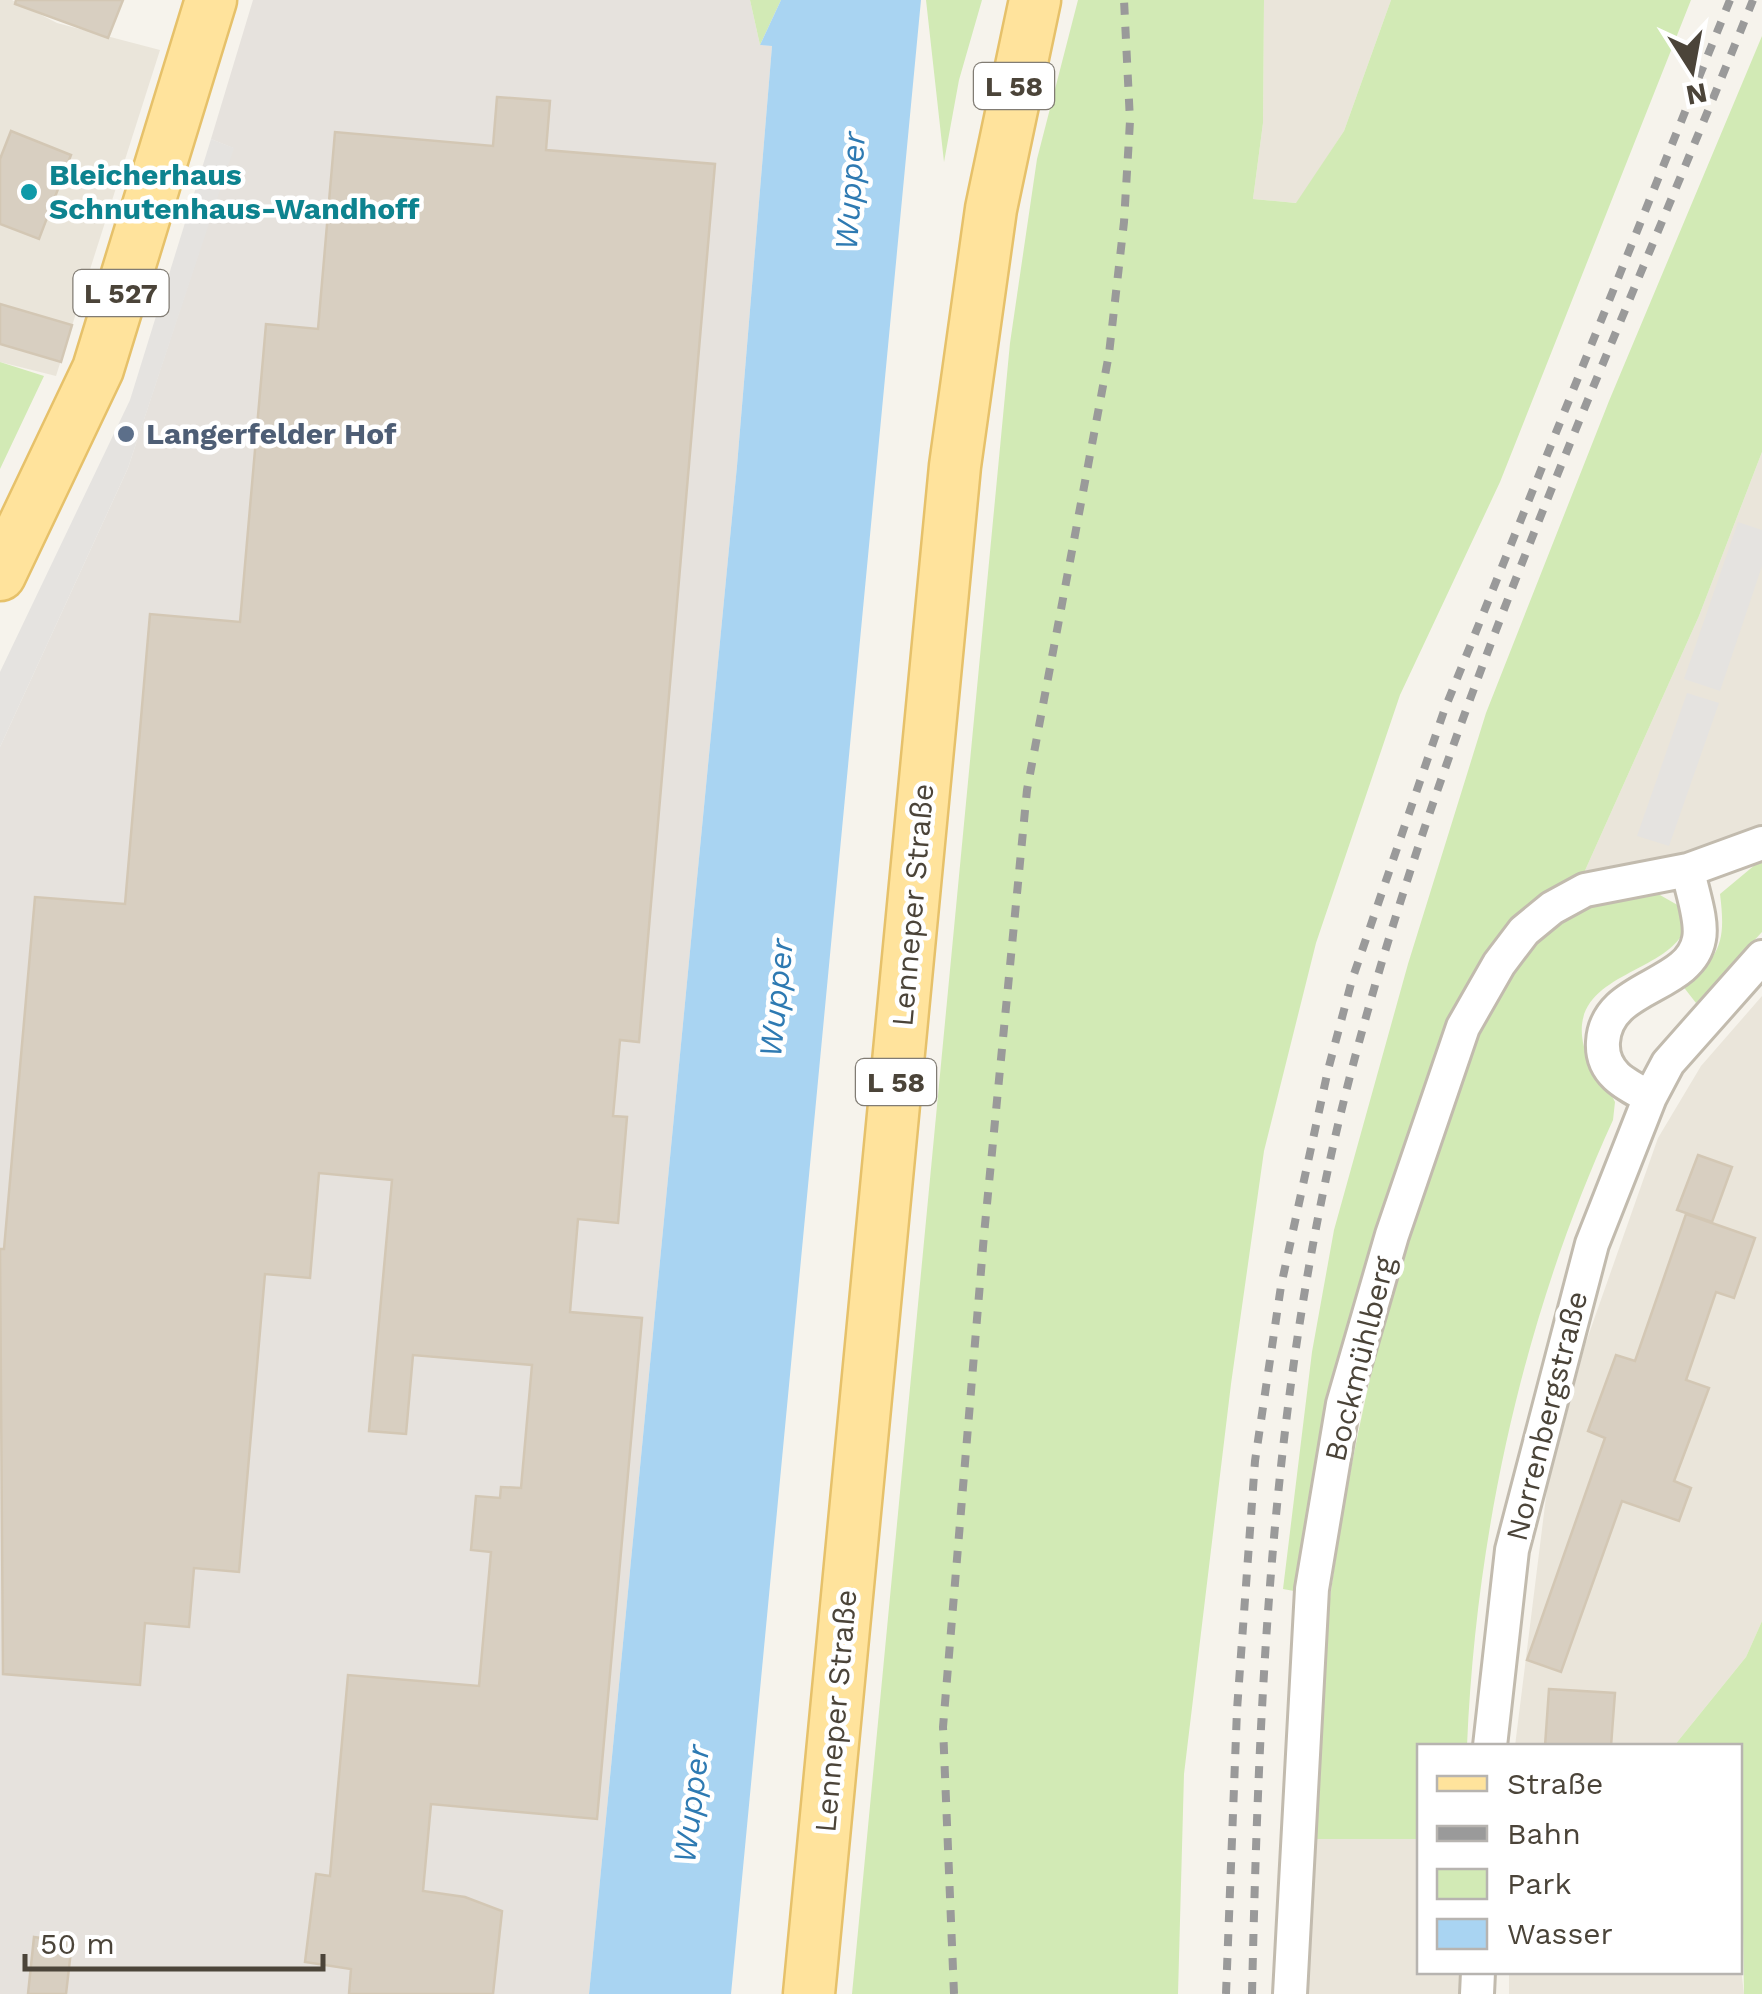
<svg xmlns="http://www.w3.org/2000/svg" width="1762" height="1994" font-family="'Work Sans',sans-serif">
	<style>
		.residential { fill: #eae5da }
		.industrial { fill: #e6e2dd }
		.green { fill: #d2eab5 }
		.parking { fill: #e5e3e0 }
		.water { fill: #a9d4f2 }
		.building { fill: #d8cfc1; stroke: #d3c7b4; stroke-width: 2.5 }
		.lines { fill: none; stroke-linecap: round; stroke-linejoin: round }
		.street-casing { stroke: #c2bbae; stroke-width: 38 }
		.primary-casing { stroke: #e6c16a; stroke-width: 55 }
		.street { stroke: #fff; stroke-width: 32 }
		.primary { stroke: #ffe39c; stroke-width: 50 }
		.rail { stroke: #9a9a9a; stroke-width: 8; stroke-dasharray: 12 12; stroke-linecap: butt }
		.culture-dot { fill: #0f9aa8; stroke: #fff; stroke-width: 4 }
		.service-dot { fill: #5c6f8a; stroke: #fff; stroke-width: 4 }
		.labels { text-anchor: middle; stroke-width: 9; stroke-linejoin: round; paint-order: stroke }
		.shield { fill: #fff; stroke: #817c74; stroke-width: 2.5 }
		.shield-label { font-size: 28px; font-weight: bold; fill: #4b4439 }
		.culture-label { font-size: 30px; font-weight: bold; fill: #0d838f; stroke: #fff; text-anchor: start }
		.service-label { font-size: 30px; font-weight: bold; fill: #4e5e75; stroke: #fff; text-anchor: start }
		.street-label { font-size: 30px; fill: #4b4439; stroke: #fff }
		.water-label { font-size: 32px; font-style: italic; fill: #2e7ab2; stroke: #fff }
	</style>
	<rect width="100%" height="100%" fill="#f6f3ec"/>
	<path class="residential" d="M0,0H12L57,23L160,50L56,376L0,362Z
		M1264,0H1391L1344,131L1297,203L1253,199L1263,123Z
		M1762,452V831L1668,863L1583,875L1699,616Z
		M1762,996V1621L1746,1657L1674,1746H1515L1547,1489L1585,1345L1658,1138L1701,1066Z
		M1308,1839H1419L1420,1972H1461V1994H1305Z
		M1740,1960L1744,1994H1509V1972H1740Z"/>
	<path class="industrial" d="M253,0H750L760,45L772,46L737,466L589,1994H0V747L128,468L233,148L211,139Z"/>
	<path class="green" d="M750,0H781L760,45Z
		M926,0H982L959,80L944,162Z
		M1078,0H1264L1263,123L1253,199L1296,203L1344,131L1391,0H1691L1500,482L1400,695L1316,943L1264,1151L1231,1384L1184,1774L1178,1994H852L1010,343L1037,159Z
		M1762,36V452L1699,616L1583,875L1514,920L1321,1443L1294,1591L1283,1589L1312,1352L1334,1230L1408,964L1486,713L1609,401Z
		M0,362L44,376L0,469Z
		M1762,859V932L1696,1003L1682,985C1721,957 1726,942 1720,894Z
		M1626,893L1660,895L1681,907L1687,924C1672,976 1565,971 1584,1047C1590,1070 1606,1082 1615,1102L1613,1120C1524,1315 1476,1532 1467,1746H1420L1419,1839H1308C1321,1598 1355,1391 1432,1161C1455,1094 1473,1025 1514,966C1543,923 1578,907 1626,893Z
		M1762,1621V1994H1744L1740,1746H1674L1746,1657Z"/>
	<path class="parking" d="M211,139L234,148L128,468L0,747V672L130,400Z
		M1738,522L1762,530V566L1720,691L1684,679Z
		M1687,693L1719,703L1669,846L1637,836Z"/>
	<path class="water" d="M781,0H921L731,1994H589L737,466L772,46L760,45Z"/>
	<path class="building" d="M16,0H123L108,38L15,4Z
		M497,97L550,101L546,150L715,164L639,1042L620,1040L613,1116L627,1117L618,1223L578,1219L570,1312L642,1318L597,1819L431,1804L423,1891L465,1897L502,1911L493,1994H349L351,1969L305,1962L316,1874L330,1876L348,1675L479,1686L491,1552L471,1550L476,1496L500,1498L501,1487L521,1488L532,1365L413,1355L406,1434L369,1431L392,1180L319,1173L310,1278L265,1274L239,1572L194,1568L189,1627L145,1623L140,1685L3,1674L0,1249H4L35,897L125,904L150,614L240,622L266,324L318,329L335,132L493,146Z
		M11,131L71,155L39,239L0,224V159Z
		M0,304L72,325L61,362L0,344Z
		M1698,1155L1732,1167L1712,1222L1677,1210Z
		M1686,1214L1755,1238L1734,1298L1716,1292L1686,1380L1709,1388L1674,1481L1691,1488L1679,1521L1622,1501L1561,1672L1527,1660L1605,1438L1588,1431L1616,1355L1635,1361Z
		M1549,1689L1615,1693L1611,1746H1545Z
		M34,1937L72,1942L66,1994H28Z"/>
	<g class="lines">
		<g class="street-casing">
			<path id="street" d="M1650,1097C1626,1085 1601,1073 1603,1042C1606,984 1690,989 1699,939C1703,920 1691,889 1688,870
				M1490,1746L1512,1550L1592,1244L1650,1097L1668,1063L1762,957
				M1290,1994L1312,1589L1343,1404L1392,1235L1463,1027L1499,964L1524,931L1552,908L1585,890L1688,870L1762,843
				M1477,1994L1478,1972"/>
		</g>
		<g class="primary-casing">
			<path id="primary" d="M0,575L98,369L211,0
				M809,1994L955,466L991,209L1035,0"/>
		</g>
		<use href="#street" class="street"/>
		<use href="#primary" class="primary"/>
		<path class="rail" d="M954,1994L943,1727L984,1235L1027,790L1109,354L1124,222L1130,121L1124,0
			M1226,1994L1237,1710L1255,1461L1281,1286L1328,1070L1352,980L1444,711L1730,0
			M1252,1994C1259,1688 1272,1382 1348,1084C1444,710 1610,357 1753,0"/>
	</g>
	<circle class="culture-dot" cx="29" cy="192" r="10"/>
	<circle class="service-dot" cx="126" cy="434" r="10"/>
	<g class="labels">
		<g class="shield">
			<rect x="974" y="63" width="80" height="46" rx="8"/>
			<rect x="73.5" y="270" width="95" height="46" rx="8"/>
			<rect x="856" y="1059" width="80" height="46" rx="8"/>
		</g>
		<g class="shield-label">
			<text x="1014" y="96">L 58</text>
			<text x="121" y="303">L 527</text>
			<text x="896" y="1092">L 58</text>
		</g>
		<g class="culture-label">
			<text x="49" y="185">Bleicherhaus<tspan x="49" dy="34">Schnutenhaus-Wandhoff</tspan></text>
		</g>
		<g class="service-label">
			<text x="146" y="444">Langerfelder Hof</text>
		</g>
		<g class="street-label">
			<text transform="translate(913 905) rotate(-85)" y="10">Lenneper Straße</text>
			<text transform="translate(1360 1359) rotate(-76)" y="10">Bockmühlberg</text>
			<text transform="translate(1547 1416) rotate(-76)" y="10">Norrenbergstraße</text>
			<text transform="translate(836 1711) rotate(-85)" y="10">Lenneper Straße</text>
		</g>
		<g class="water-label">
			<text transform="translate(850 191) rotate(-86)" y="11">Wupper</text>
			<text transform="translate(776 998) rotate(-84)" y="11">Wupper</text>
			<text transform="translate(691 1804) rotate(-83)" y="11">Wupper</text>
		</g>
	</g>
	<rect x="1417" y="1744" width="325" height="230" fill="#ffffff" stroke="#b7b4b0" stroke-width="2.5"/>
	<rect x="1437" y="1776" width="50" height="15" fill="#ffe39c" stroke="#b7b4b0" stroke-width="2.5"/>
	<text x="1507" y="1794" font-size="30" fill="#4b4439">Straße</text>
	<rect x="1437" y="1826" width="50" height="15" fill="#9a9a9a" stroke="#b7b4b0" stroke-width="2.5"/>
	<text x="1507" y="1844" font-size="30" fill="#4b4439">Bahn</text>
	<rect x="1437" y="1869" width="50" height="30" fill="#d2eab5" stroke="#b7b4b0" stroke-width="2.5"/>
	<text x="1507" y="1894" font-size="30" fill="#4b4439">Park</text>
	<rect x="1437" y="1919" width="50" height="30" fill="#a9d4f2" stroke="#b7b4b0" stroke-width="2.5"/>
	<text x="1507" y="1944" font-size="30" fill="#4b4439">Wasser</text>
	<g transform="translate(1692 70) rotate(169)" stroke="#ffffff" stroke-width="8" paint-order="stroke">
	<path d="M0-8L18 38L0 25L-18 38Z" fill="#4b4439"/>
	<text y="-15" font-size="28" font-weight="bold" text-anchor="middle" fill="#4b4439">N</text>
	</g>
	<path d="M25 1954v15h298v-15" fill="none" stroke="#4b4439" stroke-width="5"/>
	<text x="40" y="1954" font-size="30" fill="#4b4439" stroke="#ffffff" stroke-width="8" paint-order="stroke">50 m</text>
</svg>
